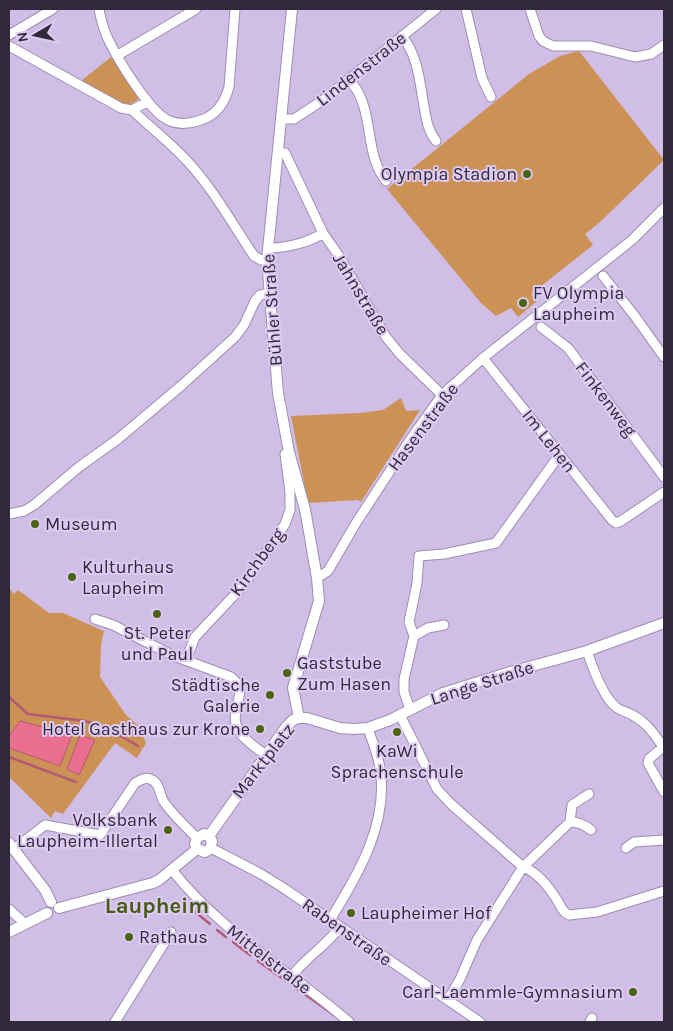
<svg xmlns="http://www.w3.org/2000/svg" width="673" height="1031" font-family="Karla,sans-serif">
	<style>
		.green { fill: #cb9155 }
		.water { fill: #ea6f8f; stroke: #b25a75 }
		.lines { fill: none; stroke-linecap: round; stroke-linejoin: round }
		.stream { stroke: #b25a75; stroke-width: 2.5 }
		.minor-casing { stroke: #9e8db3; stroke-width: 11 }
		.tertiary-casing { stroke: #9e8db3; stroke-width: 12 }
		.minor { stroke: #fff; stroke-width: 9 }
		.tertiary { stroke: #fff; stroke-width: 10 }
		.poi-dot { fill: #4b6413; stroke: #ddcbf3; stroke-width: 2 }
		.labels { text-anchor: middle; stroke-width: 4; stroke-linejoin: round; paint-order: stroke }
		.street-label { font-size: 18px; fill: #302939; stroke: #ddcbf3 }
		.poi-label { font-size: 18px; fill: #302939; stroke: #ddcbf3; text-anchor: start }
		.district-label { font-size: 22px; font-weight: bold; fill: #445a11; stroke: #ddcbf3 }
	</style>
	<rect width="100%" height="100%" fill="#d0bee6"/>
	<path class="green" d="M579,51L664,160L600,222L585,234L593,245L531,294L537,301L518,317L511,308L496,316L481,303L387,189L529,74L560,56Z
		M111,57L140,98L131,104H123L81,81Z
		M401,398L406,411L420,410L361,502L358,500L308,503L291,416L360,413L383,410Z
		M9,588L14,594L18,590L49,613H63L104,631L101,644L100,677L126,715L139,726L146,743L137,758L115,743L63,814L55,811L51,818L9,777Z"/>
	<path class="water" d="M20,721L72,735L60,766L9,748V736Z
		M80,735L95,740L79,775L67,769Z"/>
	<g class="lines">
		<path class="stream" d="M9,697L28,714L85,721L105,727L138,746
			M9,757L76,782
			M189,907L210,924
			M217,930L226,937
			M233,942L250,955
			M258,961L334,1015"/>
		<g class="minor-casing">
			<path id="minor" d="M99,9C101,20 104,31 109,41C119,61 149,111 168,120C178,125 191,124 201,120C217,115 225,102 229,87L235,9
				M466,9L482,78L491,97
				M530,9L539,36L543,41L553,46H591L635,57L651,54L664,45
				M9,35L53,9
				M402,36C419,57 420,86 425,112C427,123 429,132 436,141
				M9,46L121,108L132,110L147,102
				M118,55L196,9
				M349,80C352,84 356,88 358,92C373,120 366,157 386,181
				M132,110C151,128 171,143 188,162C214,190 233,225 254,256L261,260H267
				M281,119H294L323,100L436,9
				M278,152L285,153L323,233
				M268,248C285,248 309,243 323,233L339,256L386,337L399,353L442,395
				M603,276L634,315L664,357
				M541,327L568,348L664,477
				M483,358L612,520L616,523L621,521L664,492
				M9,514L24,511L34,505L79,467L118,439L182,385L235,337L244,325L255,301L260,295L268,293
				M317,578L328,571L356,523L412,437L442,395L483,358L632,240L664,208
				M95,619L113,625L174,656L231,677C250,692 231,705 236,724C240,738 255,747 266,755
				M414,636L428,628L444,625
				M587,651C592,666 603,697 616,707C621,711 628,712 634,716C647,723 655,735 663,747L649,759L648,763L664,792
				M186,660L195,637L242,587L285,524L290,510V492L285,454L289,452
				M410,709L404,692V679L414,636L409,622L417,583L419,556L444,554L496,543L555,461L561,456
				M400,715L437,789L451,804L523,867L477,940L460,979L448,1000
				M589,794L572,805L570,822L523,867C537,872 549,887 557,900C561,906 562,912 569,915L597,912L664,891
				M570,822C578,822 584,824 591,830
				M211,848L261,874L285,889L480,1022
				M626,848L634,842L664,840
				M14,849L45,825L100,835L135,783C140,780 145,777 150,779C161,783 159,795 164,802C173,815 186,827 197,838
				M172,870C221,932 290,971 349,1022
				M9,909L21,920L23,925
				M330,920C358,875 389,823 380,768C378,755 372,741 368,728
				M291,977C305,958 326,946 340,927
				M115,1022L171,932
				M590,1022L592,1018"/>
		</g>
		<g class="tertiary-casing">
			<path id="tertiary" d="M292,9L267,260L278,393L289,452L305,509L317,578L319,601L293,688L299,718
				M209,836L286,727L293,720L299,718H307L340,728L354,729L368,728L390,720L443,693L507,673L587,651L664,623
				M9,843L45,890L51,902
				M197,849L205,852L210,849L212,841L209,836
				M197,849L195,844L197,838L204,834L209,836
				M59,908L153,883L159,880L197,849
				M9,932L47,913"/>
		</g>
		<use href="#minor" class="minor"/>
		<use href="#tertiary" class="tertiary"/>
	</g>
	<g class="poi-dot">
		<circle cx="527" cy="174" r="5"/>
		<circle cx="523" cy="303" r="5"/>
		<circle cx="35" cy="524" r="5"/>
		<circle cx="72" cy="577" r="5"/>
		<circle cx="157" cy="614" r="5"/>
		<circle cx="287" cy="673" r="5"/>
		<circle cx="270" cy="695" r="5"/>
		<circle cx="260" cy="729" r="5"/>
		<circle cx="397" cy="732" r="5"/>
		<circle cx="168" cy="830" r="5"/>
		<circle cx="351" cy="913" r="5"/>
		<circle cx="129" cy="937" r="5"/>
		<circle cx="633" cy="992" r="5"/>
	</g>
	<g class="labels">
		<g class="street-label">
			<text transform="translate(361 69) rotate(-38)" y="6">Lindenstraße</text>
			<text transform="translate(361 294) rotate(59)" y="6">Jahnstraße</text>
			<text transform="translate(272 310) rotate(-94)" y="6">Bühler Straße</text>
			<text transform="translate(606 399) rotate(53)" y="6">Finkenweg</text>
			<text transform="translate(423 427) rotate(-53)" y="6">Hasenstraße</text>
			<text transform="translate(549 441) rotate(52)" y="6">Im Lehen</text>
			<text transform="translate(257 562) rotate(-54)" y="6">Kirchberg</text>
			<text transform="translate(482 683) rotate(-18)" y="6">Lange Straße</text>
			<text transform="translate(263 761) rotate(-52)" y="6">Marktplatz</text>
			<text transform="translate(347 932) rotate(35)" y="6">Rabenstraße</text>
			<text transform="translate(269 959) rotate(38)" y="6">Mittelstraße</text>
		</g>
		<g class="poi-label">
			<text x="517" y="180" text-anchor="end">Olympia Stadion</text>
			<text x="533" y="299">FV Olympia<tspan x="533" dy="21">Laupheim</tspan></text>
			<text x="45" y="530">Museum</text>
			<text x="82" y="573">Kulturhaus<tspan x="82" dy="21">Laupheim</tspan></text>
			<text x="157" y="639" text-anchor="middle">St. Peter<tspan x="157" dy="21">und Paul</tspan></text>
			<text x="297" y="669">Gaststube<tspan x="297" dy="21">Zum Hasen</tspan></text>
			<text x="260" y="691" text-anchor="end">Städtische<tspan x="260" dy="21">Galerie</tspan></text>
			<text x="250" y="735" text-anchor="end">Hotel Gasthaus zur Krone</text>
			<text x="397" y="757" text-anchor="middle">KaWi<tspan x="397" dy="21">Sprachenschule</tspan></text>
			<text x="158" y="826" text-anchor="end">Volksbank<tspan x="158" dy="21">Laupheim-Illertal</tspan></text>
			<text x="361" y="919">Laupheimer Hof</text>
			<text x="139" y="943">Rathaus</text>
			<text x="623" y="998" text-anchor="end">Carl-Laemmle-Gymnasium</text>
		</g>
		<g class="district-label">
			<text x="157" y="913">Laupheim</text>
		</g>
	</g>
	<rect width="673" height="1031" fill="none" stroke="#302939" stroke-width="20"/>
	<g transform="translate(35 35) rotate(261)" stroke="#ddcbf3" stroke-width="4" paint-order="stroke">
	<path d="M0-4L9 19L0 12L-9 19Z" fill="#302939"/>
	<text y="-8" font-size="14" font-weight="bold" text-anchor="middle" fill="#302939">N</text>
	</g>
</svg>
